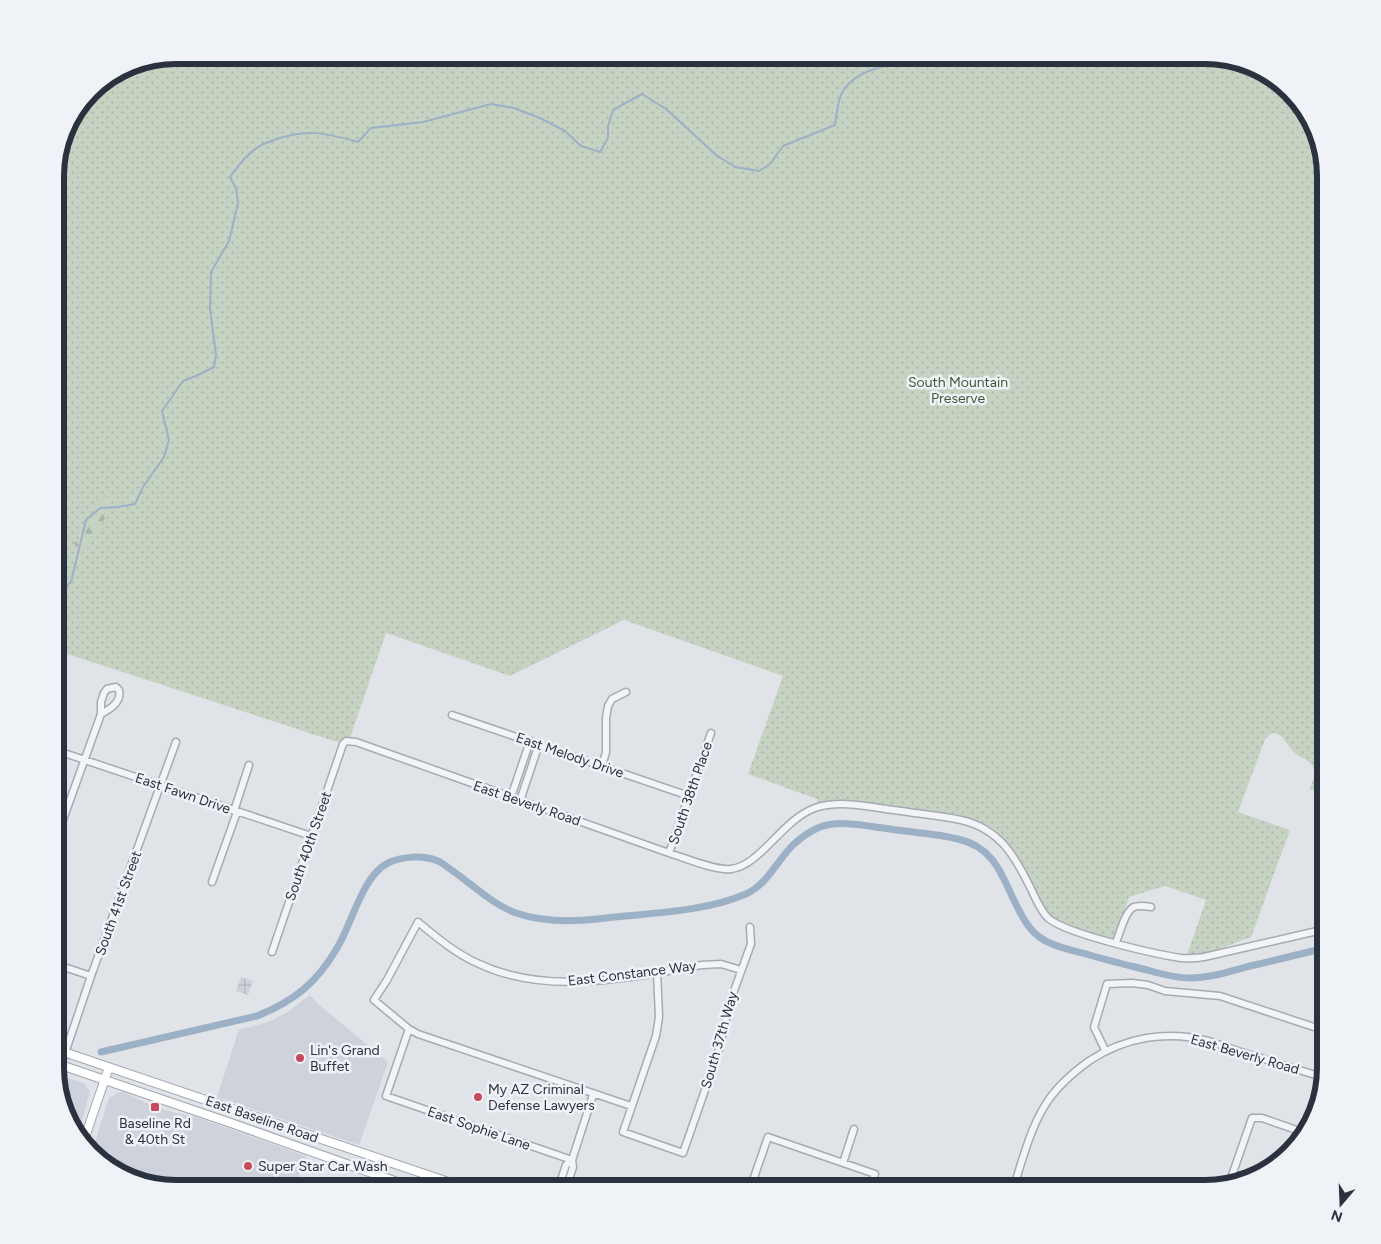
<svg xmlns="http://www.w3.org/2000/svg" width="1381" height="1244" font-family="Figtree,sans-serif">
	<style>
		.built { fill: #ced2da }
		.industrial { fill: url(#industrial-grid) }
		.grass { fill: url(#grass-dots) }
		.forest { fill: url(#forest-firs) }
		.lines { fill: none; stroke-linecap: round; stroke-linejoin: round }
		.stream { stroke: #9db1c6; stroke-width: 2 }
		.canal { stroke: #9db1c6; stroke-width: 7 }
		.minor-casing { stroke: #a6aab2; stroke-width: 9 }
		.major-casing { stroke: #a0a8b3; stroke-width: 10 }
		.minor { stroke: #f3f4f7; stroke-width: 6 }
		.major { stroke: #fff; stroke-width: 8 }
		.poi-dot { fill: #c74b5d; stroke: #eff2f6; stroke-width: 2 }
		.labels { text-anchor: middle; stroke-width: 5; stroke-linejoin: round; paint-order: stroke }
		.park-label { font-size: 14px; fill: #3e5a38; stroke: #eff2f6 }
		.street-label { font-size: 14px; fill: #2a313f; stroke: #eff2f6 }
		.poi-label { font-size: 14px; fill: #2a313f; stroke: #eff2f6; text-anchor: start }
		.rim { fill: none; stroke: #2a313f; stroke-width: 6 }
	</style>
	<defs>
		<pattern id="industrial-grid" width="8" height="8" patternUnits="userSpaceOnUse" patternTransform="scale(1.25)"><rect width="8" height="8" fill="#ced2da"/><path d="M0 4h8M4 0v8" fill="none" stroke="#b1b5bc"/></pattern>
		<pattern id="grass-dots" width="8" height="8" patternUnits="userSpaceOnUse" patternTransform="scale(1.25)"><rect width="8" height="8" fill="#c6d2c2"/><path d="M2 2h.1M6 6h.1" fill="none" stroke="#aab5a8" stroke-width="1.8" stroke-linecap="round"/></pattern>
		<pattern id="forest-firs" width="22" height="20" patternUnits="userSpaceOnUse" patternTransform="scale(1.25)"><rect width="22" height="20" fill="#c6d2c2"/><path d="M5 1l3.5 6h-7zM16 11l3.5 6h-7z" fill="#aab5a8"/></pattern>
	</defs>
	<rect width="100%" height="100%" fill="#e0e3e8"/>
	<path class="built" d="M310,995L318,1004L388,1062L359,1145L217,1097L239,1029L252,1027L271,1021L289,1011Z
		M55,1074L84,1083L90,1091L81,1125L68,1121L64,1115Z
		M124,1092L146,1103L172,1112L196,1117L306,1156L294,1189H175L129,1180L91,1154L109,1098L117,1093Z"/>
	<path class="industrial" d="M241,977L253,981L248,995L236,991Z"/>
	<path class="grass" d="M175,55H1206L1251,64L1291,90L1317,129L1326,175V791L1309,790C1311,784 1316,777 1314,771C1312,759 1303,760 1295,753C1286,746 1285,733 1272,733L1265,739L1238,812L1290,830L1251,937C1229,944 1210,956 1187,955L1206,900L1165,886L1129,897L1116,935L1113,939L1062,924L1052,918L1044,909L1021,861L1011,846L993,828L962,818L854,802L817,805V799L748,774L783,676L624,620L510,676L386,633L351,735L349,739L345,738L337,742L55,650V167L67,122L96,85L130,64Z"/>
	<path class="forest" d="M104,495L109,498L112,504C106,517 92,544 82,553L76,549L74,542L84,540L88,521Z"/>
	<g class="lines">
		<path class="stream" d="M89,95L119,70
			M55,598L71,582L86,520L100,508L118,507L135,504L143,487L164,457L169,440L162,411L183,381L196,376L214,367L216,355L210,309L211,272L229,241L238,203L236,188L230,177C239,165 247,153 260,146C264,143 270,142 274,140C307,128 326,133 358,142L371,128L423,122L491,104L514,108L540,118L565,131L581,146L600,152L608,138V126L613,110L642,94L666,109L716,155L735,167L759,171L770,164L783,146L835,125C837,115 837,100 843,91C859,64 908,62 937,59L941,55"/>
		<path class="canal" d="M101,1052L257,1016C294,1001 317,983 337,948C352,924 362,876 388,863C402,856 423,855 438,861C443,863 448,868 453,871C474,886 492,904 516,913C542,922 570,922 597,919C645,913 702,913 746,894C767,885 778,859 794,844C805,834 817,826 832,824C848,822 867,826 883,828C907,832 933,833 958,839C1006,850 1004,895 1030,928C1043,945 1067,949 1086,954C1106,960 1127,965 1147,970C1161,974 1176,978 1190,978C1209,978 1228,972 1246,967C1273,961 1299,954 1326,948"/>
		<g class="minor-casing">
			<path id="minor" d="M452,715L689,796
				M55,750L311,836
				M602,766L606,752V718L608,706L612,699L626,692
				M511,797L530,741
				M520,801L539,744
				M234,811L249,765
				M55,842L101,714V702L104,693L107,689L116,687L119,690C122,702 110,709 101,714
				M669,853L711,733
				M212,882L237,812
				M1116,943C1118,936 1121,929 1123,923C1130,906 1133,904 1151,907
				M272,952L343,744L346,741L356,742L669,853C685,858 716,871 731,869C760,866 783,819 815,808C842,799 874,808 901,811C921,814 942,816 961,820C1000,829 1015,856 1031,889C1036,899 1040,910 1048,918C1066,934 1155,954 1181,958C1189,959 1196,958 1204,957L1326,929
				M55,964L91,976
				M657,972L659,1017L656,1036L623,1132L683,1153L718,1053L730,1002L751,944L750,927
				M409,1029L386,1096L572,1160
				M1320,1029L1326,1013
				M1105,1050L1094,1027L1107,984L1132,983L1148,985L1165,991L1220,996L1326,1031
				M61,1065L91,976L176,742
				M631,1106L418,1034L409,1029L374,1000L387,980L418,922C436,937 455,953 477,963C548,997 628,977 702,965L721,964L741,970
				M843,1163L854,1129
				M1229,1184L1252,1118H1262L1305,1133
				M558,1189L566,1165L572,1160
				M566,1189L573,1167L572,1160L593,1095
				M750,1189L768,1137L875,1174L870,1189
				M1013,1189C1022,1162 1029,1132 1044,1107C1055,1088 1071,1074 1089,1061C1125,1037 1167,1030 1209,1041C1219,1044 1228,1048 1238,1051C1267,1060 1296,1069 1325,1078"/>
		</g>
		<g class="major-casing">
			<path id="major" d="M55,1049L469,1189
				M55,1063L231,1123L417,1189
				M83,1143L109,1067"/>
		</g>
		<use href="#minor" class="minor"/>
		<use href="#major" class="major"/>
	</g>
	<g class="poi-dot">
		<circle cx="300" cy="1058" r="5"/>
		<circle cx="478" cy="1097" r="5"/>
		<rect x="150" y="1102" width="10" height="10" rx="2.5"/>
		<circle cx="248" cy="1166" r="5"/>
	</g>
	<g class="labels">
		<g class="park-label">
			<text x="958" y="387">South Mountain<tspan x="958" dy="16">Preserve</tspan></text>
		</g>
		<g class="street-label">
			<text transform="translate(570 755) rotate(19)" y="5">East Melody Drive</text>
			<text transform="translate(183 793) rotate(19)" y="5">East Fawn Drive</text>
			<text transform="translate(690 793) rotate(-71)" y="5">South 38th Place</text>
			<text transform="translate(527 803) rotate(19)" y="5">East Beverly Road</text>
			<text transform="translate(308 846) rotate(-71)" y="5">South 40th Street</text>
			<text transform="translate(118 903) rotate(-70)" y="5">South 41st Street</text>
			<text transform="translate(632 973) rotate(-7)" y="5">East Constance Way</text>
			<text transform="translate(719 1040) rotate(-74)" y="5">South 37th Way</text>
			<text transform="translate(1245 1054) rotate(16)" y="5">East Beverly Road</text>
			<text transform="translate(262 1119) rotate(19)" y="5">East Baseline Road</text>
			<text transform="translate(479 1128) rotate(19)" y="5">East Sophie Lane</text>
		</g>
		<g class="poi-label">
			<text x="310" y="1055">Lin's Grand<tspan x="310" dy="16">Buffet</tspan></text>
			<text x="488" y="1094">My AZ Criminal<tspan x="488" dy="16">Defense Lawyers</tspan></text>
			<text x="155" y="1128" text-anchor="middle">Baseline Rd<tspan x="155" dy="16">&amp; 40th St</tspan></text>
			<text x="258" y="1171">Super Star Car Wash</text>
		</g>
	</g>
	<path d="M0 0H1381V1244H0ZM176 64H1205A112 112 0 0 1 1317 176V1068A112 112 0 0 1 1205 1180H176A112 112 0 0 1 64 1068V176A112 112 0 0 1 176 64Z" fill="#eff2f6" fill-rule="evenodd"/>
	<path class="rim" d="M176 64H1205A112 112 0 0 1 1317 176V1068A112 112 0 0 1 1205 1180H176A112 112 0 0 1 64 1068V176A112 112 0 0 1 176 64Z"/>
	<g transform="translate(1341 1204) rotate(199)" stroke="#eff2f6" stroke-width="4" paint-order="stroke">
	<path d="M0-4L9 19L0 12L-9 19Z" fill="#2a313f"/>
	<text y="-8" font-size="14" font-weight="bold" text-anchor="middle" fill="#2a313f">N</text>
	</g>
</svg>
